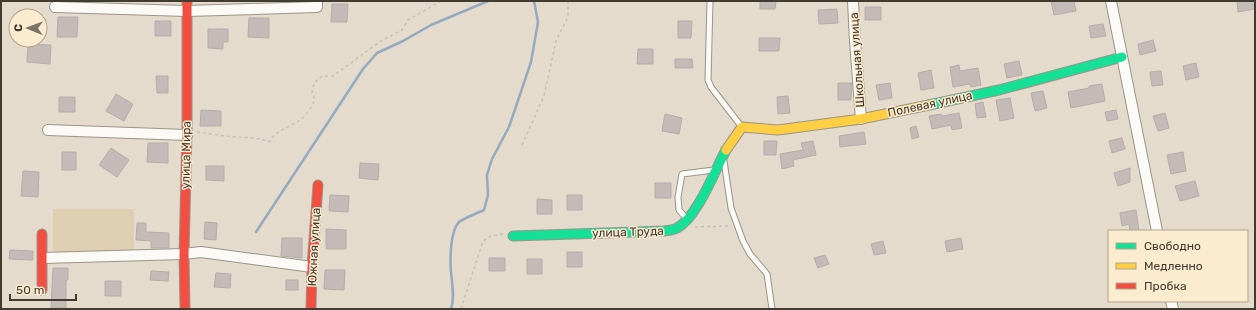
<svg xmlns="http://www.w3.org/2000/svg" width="1256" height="310" font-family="Rubik,sans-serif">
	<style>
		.green { fill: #deceb2 }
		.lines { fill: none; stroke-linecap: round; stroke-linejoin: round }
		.stream { stroke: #93aac0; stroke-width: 2.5 }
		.building { fill: #c4bbb8; stroke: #b6adaa }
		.lane-casing { stroke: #9b9489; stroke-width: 7 }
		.street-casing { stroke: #9b9489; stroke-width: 12 }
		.fast-casing { stroke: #9b9489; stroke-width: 11 }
		.slow-casing { stroke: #9b9489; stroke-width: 11 }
		.jam-casing { stroke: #9b9489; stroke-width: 11 }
		.path { stroke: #c4c1bc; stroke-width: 1.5; stroke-dasharray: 3 3; stroke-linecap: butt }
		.lane { stroke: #fbfaf7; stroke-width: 5 }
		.street { stroke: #fbfaf7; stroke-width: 10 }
		.fast { stroke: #16e098; stroke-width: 9 }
		.slow { stroke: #ffcf43; stroke-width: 9 }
		.jam { stroke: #f24e42; stroke-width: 9 }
		.labels { text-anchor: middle; stroke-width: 3; stroke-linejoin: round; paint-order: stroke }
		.street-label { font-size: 12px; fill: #423b30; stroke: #fbebcf }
	</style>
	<rect width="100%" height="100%" fill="#e4dbcc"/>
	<path class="green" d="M53,209H134V255H53Z"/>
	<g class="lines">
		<path class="stream" d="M256,232L363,69L377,53L403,41L431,25L488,1
			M451,309C455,297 452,284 451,272C450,260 450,231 459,222C461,220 479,212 484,210L488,195L487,175L492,159L509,127L531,62L538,22L534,1"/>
	</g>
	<path class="building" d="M760,1H776L775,9H760Z
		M1051,1H1074L1076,11L1054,15Z
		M1237,1H1255V9L1238,12Z
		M332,4H348L347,22H331Z
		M865,7H881V20H865Z
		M837,9L838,23L819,24L818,10Z
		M58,17H78L77,37H57Z
		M249,18H269V38L248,37Z
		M155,21H171V36H155Z
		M678,21H692L691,38H678Z
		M1103,24L1106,36L1091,38L1089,26Z
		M208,29H228V42H223V49L208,48Z
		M759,38H780L779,51H759Z
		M1153,40L1156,51L1140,55L1138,44Z
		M28,44L51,45L50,64L27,62Z
		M638,49H653V64H637Z
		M675,59H692L693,68H675Z
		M1019,61L1022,75L1007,78L1004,64Z
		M1196,63L1199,77L1186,80L1183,66Z
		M959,65L960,71L978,68L981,85L971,87L970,84L953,87L950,67Z
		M931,70L934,88L921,90L918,73Z
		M1161,71L1163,85L1152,86L1150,72Z
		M156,76H168V93H157Z
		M838,83H852L851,100H838Z
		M890,83L892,98L879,100L876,85Z
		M1102,84L1105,101L1071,108L1068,92L1089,88V86Z
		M1043,91L1047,108L1035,111L1031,93Z
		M116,94L133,104L124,121L106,111Z
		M788,96L790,113L778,114L777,97Z
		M59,97H75V112H59Z
		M1010,98L1014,118L1000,121L996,100Z
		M983,102L986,117L977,118L975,104Z
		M201,110L221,111V126H200Z
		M1116,110L1118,119L1107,121L1105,112Z
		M959,113L962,128L952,130L951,125L932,129L929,116L941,114L942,116Z
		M1165,113L1169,128L1158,131L1153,116Z
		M665,114L682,118L679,134L662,131Z
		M916,126L919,137L912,139L910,128Z
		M864,132L866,144L840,147L839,136Z
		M1122,138L1125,149L1112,153L1109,141Z
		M764,141H777L776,155H764Z
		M813,141L816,155L793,160L794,166L782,169L780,154L803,150L801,143Z
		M148,143H168V163L147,162Z
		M111,148L129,160L117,177L99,165Z
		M62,152H76V170H62Z
		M1183,152L1186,171L1171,174L1167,155Z
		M360,163L379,164L378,180L359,178Z
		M206,166H224V181L206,180Z
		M1130,168V182L1118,186L1114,173Z
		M23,171L39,172L38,197L21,196Z
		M1195,181L1199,196L1180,201L1175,186Z
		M655,183H671V198H655Z
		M330,195L349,196L348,212L329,211Z
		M567,195H582V210H567Z
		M537,199L552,200V214H537Z
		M1136,210L1139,231H1130L1129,224L1122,226L1120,213Z
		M205,222L217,223L216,240L204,239Z
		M137,223H146V232L169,233V248H151V241L136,240Z
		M326,229L346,230V249H326Z
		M282,238H302V258L281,256Z
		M961,238L963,249L947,252L945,241Z
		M883,241L886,253L874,255L871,244Z
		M10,250L33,251V260L9,259Z
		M567,252H582V267H567Z
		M825,255L829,264L818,268L814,258Z
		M489,258H505V271H489Z
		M527,259H542V274H527Z
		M53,268H68V280H66V308H51Z
		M325,270H345L344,290L324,289Z
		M151,271L169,272L168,281L150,280Z
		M216,273L231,274L230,288L214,287Z
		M286,280H298V290H286Z
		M105,281H121V296H105Z"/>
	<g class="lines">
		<g class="lane-casing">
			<path id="lane" d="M710,1L708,80L711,87L741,126
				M724,161L731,208L743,241L750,254L767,274L772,309
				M687,219L679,210L678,197L682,174L714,170"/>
		</g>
		<g class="street-casing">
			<path id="street" d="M853,1L855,41L861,119
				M1111,1L1157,231
				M55,7L187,11L317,7V1
				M48,130L187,135
				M43,258L184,254L201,252L312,267
				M1171,301L1173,309"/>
		</g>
		<g class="fast-casing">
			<path id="fast" d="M929,105L999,90L1122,57
				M513,236L665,231C669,230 674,230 677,228C697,218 715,170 726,150"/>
		</g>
		<g class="slow-casing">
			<path id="slow" d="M726,150L742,127L778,130L861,119L929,105"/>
		</g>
		<g class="jam-casing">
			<path id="jam" d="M42,234V290
				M185,309L184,254L187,132V1
				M311,309L312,267L318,185"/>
		</g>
		<path class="path" d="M197,132C206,133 216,135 225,136C241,138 254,136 269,142C277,130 285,129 297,122C305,118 311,108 315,100L312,92L314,83L322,76H333L381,41L402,30L408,20L441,1
			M522,145L544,96L556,41L568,17V1
			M695,227L730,226
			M461,309L483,241L491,236L503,234"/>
		<use href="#lane" class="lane"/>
		<use href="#street" class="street"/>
		<use href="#fast" class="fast"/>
		<use href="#slow" class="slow"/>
		<use href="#jam" class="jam"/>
	</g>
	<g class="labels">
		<g class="street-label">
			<text transform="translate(857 60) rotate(-94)" y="4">Школьная улица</text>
			<text transform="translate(930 104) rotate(-12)" y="4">Полевая улица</text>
			<text transform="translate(186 155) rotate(-89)" y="4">улица Мира</text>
			<text transform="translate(628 232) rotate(-2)" y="4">улица Труда</text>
			<text transform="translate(314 247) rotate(-87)" y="4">Южная улица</text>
		</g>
	</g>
	<rect width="1256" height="310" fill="none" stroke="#423b30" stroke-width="4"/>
	<rect x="1108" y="230" width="140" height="72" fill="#fbebcf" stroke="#b1a58f"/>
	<rect x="1116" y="243" width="20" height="6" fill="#16e098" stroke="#b1a58f"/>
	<text x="1144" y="250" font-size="12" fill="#423b30">Свободно</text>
	<rect x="1116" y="263" width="20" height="6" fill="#ffcf43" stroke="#b1a58f"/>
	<text x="1144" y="270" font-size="12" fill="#423b30">Медленно</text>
	<rect x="1116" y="283" width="20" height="6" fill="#f24e42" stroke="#b1a58f"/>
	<text x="1144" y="290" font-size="12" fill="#423b30">Пробка</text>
	<g transform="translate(28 28) rotate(271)"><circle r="19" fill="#fbebcf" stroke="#b1a58f"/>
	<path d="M0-3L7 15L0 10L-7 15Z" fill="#7b7367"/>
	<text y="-6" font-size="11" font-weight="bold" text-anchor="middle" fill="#423b30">С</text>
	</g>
	<path d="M10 294v6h66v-6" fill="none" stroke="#423b30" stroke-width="2"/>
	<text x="16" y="294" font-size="12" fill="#423b30" stroke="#fbebcf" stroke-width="3" paint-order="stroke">50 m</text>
</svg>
